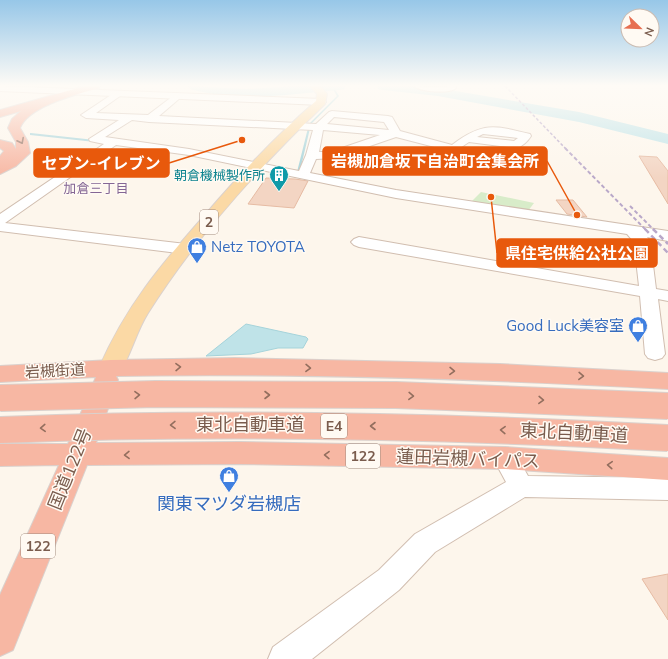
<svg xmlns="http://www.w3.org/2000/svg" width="668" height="659" font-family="Mulish,'Noto Sans JP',sans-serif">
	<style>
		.green { fill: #d8ecc9 }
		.water { fill: #bfe3e8; stroke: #a5d3da }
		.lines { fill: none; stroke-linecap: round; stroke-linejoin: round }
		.stream { fill: #a5d3da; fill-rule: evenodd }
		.river { fill: #bfe3e8; fill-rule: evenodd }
		.building { fill: #f3d5c3; stroke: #e6bba3 }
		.street-casing { stroke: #d1beb0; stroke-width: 2 }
		.secondary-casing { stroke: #d6c0b0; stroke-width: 2 }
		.primary-casing { stroke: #dad1cd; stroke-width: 2 }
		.highway-casing { stroke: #dad1cd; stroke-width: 2 }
		.street { fill: #fff; fill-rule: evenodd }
		.secondary { fill: #fff; fill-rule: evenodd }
		.primary { fill: #fbd9a5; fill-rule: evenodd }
		.highway { fill: #f7b7a3; fill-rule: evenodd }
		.rail-far2 { stroke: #b9a8c9; stroke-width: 1.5; stroke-dasharray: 3 2; stroke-linecap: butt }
		.rail-far1 { stroke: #b9a8c9; stroke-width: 2; stroke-dasharray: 4 2.5; stroke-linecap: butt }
		.rail { stroke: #b9a8c9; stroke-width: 2.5; stroke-dasharray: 5.5 3.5; stroke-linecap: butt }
		.highway-bridge-casing { stroke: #dad1cd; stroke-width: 28; stroke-linecap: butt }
		.highway-bridge { stroke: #f7b7a3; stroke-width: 26 }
		.oneway { stroke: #936e5e }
		.labels { text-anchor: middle; stroke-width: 3; stroke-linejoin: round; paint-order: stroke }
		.far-culture-label { font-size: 13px; fill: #0d838f; stroke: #fffaf3; text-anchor: end }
		.far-neighbourhood-label { font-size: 13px; fill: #846695; stroke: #fffaf3 }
		.shield { fill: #fffaf3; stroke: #a28b7f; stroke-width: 1 }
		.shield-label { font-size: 14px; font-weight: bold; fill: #7a5c4d }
		.shop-label { font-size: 15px; fill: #366cbe; stroke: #fffaf3; text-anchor: start }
		.street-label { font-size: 15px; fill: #7a5c4d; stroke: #fffaf3 }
		.near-street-label { font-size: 18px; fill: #7a5c4d; stroke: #fffaf3 }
		.near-shop-label { font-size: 18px; fill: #366cbe; stroke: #fffaf3 }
		.leader { fill: none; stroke: #e8590c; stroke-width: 1.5 }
		.callout-dot { fill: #e8590c; stroke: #fffaf3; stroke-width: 1.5 }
		.callout { fill: #e8590c; stroke: #e8590c; stroke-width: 1.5 }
		.callout-label { font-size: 16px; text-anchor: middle; font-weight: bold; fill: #fff }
	</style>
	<rect width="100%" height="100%" fill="#fdf6ec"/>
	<path class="green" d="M481,192L534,203L528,211L471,202Z"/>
	<path class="water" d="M246,324L306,337L308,339L303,348H278L251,354L206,356Z"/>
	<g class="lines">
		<path class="stream" d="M331,86H333L339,96L311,124L300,171L297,172L309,124L337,96Z
			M31,133L95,140L96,141L95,142L30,135V133Z"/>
		<path class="river" d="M188,86L247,89L297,86H346L344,89L339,90C289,94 240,103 190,89Z
			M377,86H417L438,88L579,112L668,134V144L579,122L438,96L383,90L378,89Z"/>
	</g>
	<path class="building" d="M639,156L657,157L668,171V204Z
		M266,178L295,179L308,181L294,208L248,204Z
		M556,200H573L587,217L567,214Z
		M668,574V620L642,579Z"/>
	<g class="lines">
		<g class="street-casing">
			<path id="street" d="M414,86L446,87L447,86H455L456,88C450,94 420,92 414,86Z
				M117,91L120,92V96L96,113L148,115L177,93L180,94V98L159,116L316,124L329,112L332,111L388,116L392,117L400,131L452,145C482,122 494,125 530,134L531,136C528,141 522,147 516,148L469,142L454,152L396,137L335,158L316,159L310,173L396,190L668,231V241L647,237L650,241L656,289L668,291V301L658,299L665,354L662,358L655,360L648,358L645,354L640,296L359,247L354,245L351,242L354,239L359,237L639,286L634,242L627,234L396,198L189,155L116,145L5,223L186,244L192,246L194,249L192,252L186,254L0,231V214L104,144L90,141L89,139L119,120L86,118L81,115ZM334,117L384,122L389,130L327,124ZM132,120L149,122L313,130L306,155L299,171L189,149L105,137ZM323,130L380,135L330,152H319ZM483,134L518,138L514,141L477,137Z
				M505,449L514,451L528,476L668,478V500L525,497L435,552L399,590L312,659H268L273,647L379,570L415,534L506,482L493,458L496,451Z"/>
		</g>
		<g class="secondary-casing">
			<path id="secondary" d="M0,86L321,99L326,102L321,105L0,91Z"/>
		</g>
		<g class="primary-casing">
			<path id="primary" d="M310,86H320L327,94L325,104C260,166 196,237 148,313C136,332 131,355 119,374L111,376L103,374L99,368C126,306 160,266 204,216C239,175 275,137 316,101L317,94Z"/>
		</g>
		<g class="highway-casing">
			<path id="highway" d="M85,86H100L99,88C78,94 28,106 20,128L28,142L30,153L16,166L0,174V156L4,151L0,148V140L12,143L16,149V142L8,128L12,119L21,111L0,117V110Z
				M235,358L500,364L668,373V389C484,379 300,373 116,376L118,380L96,443L240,442L505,447L668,458V480L505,469L240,464L87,465L13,650L0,656V595L59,465L0,466V444H68L96,377L0,382V366L111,360Z"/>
		</g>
		<use href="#street" class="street"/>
		<use href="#secondary" class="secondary"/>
		<use href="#primary" class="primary"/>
		<use href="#highway" class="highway"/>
		<path class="rail-far2" d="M505,86L566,149"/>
		<path class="rail-far1" d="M565,148L646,230
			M630,206L654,230"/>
		<path class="rail" d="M645,229L668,253
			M653,229L668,244"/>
		<g class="highway-bridge-casing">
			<path id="highway-bridge" d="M0,398L156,394L396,395L668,406
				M0,430C223,421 445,426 668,438"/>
		</g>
		<use href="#highway-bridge" class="highway-bridge"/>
	</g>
	<defs><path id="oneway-chevron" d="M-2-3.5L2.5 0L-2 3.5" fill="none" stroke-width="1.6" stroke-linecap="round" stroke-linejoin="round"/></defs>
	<g class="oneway">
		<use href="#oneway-chevron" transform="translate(21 141) rotate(63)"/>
		<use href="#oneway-chevron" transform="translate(178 367) rotate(-1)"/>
		<use href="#oneway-chevron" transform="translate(308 368) rotate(1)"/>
		<use href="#oneway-chevron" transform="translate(452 371) rotate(1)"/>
		<use href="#oneway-chevron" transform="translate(581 376) rotate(2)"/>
		<use href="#oneway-chevron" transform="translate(137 395) rotate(-1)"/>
		<use href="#oneway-chevron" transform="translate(267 395)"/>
		<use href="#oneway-chevron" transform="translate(411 396) rotate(2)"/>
		<use href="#oneway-chevron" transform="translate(541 400) rotate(2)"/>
		<use href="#oneway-chevron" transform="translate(173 425) rotate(179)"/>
		<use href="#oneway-chevron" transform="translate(373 426) rotate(-180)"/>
		<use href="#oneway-chevron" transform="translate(43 428) rotate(177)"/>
		<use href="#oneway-chevron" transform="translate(503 430) rotate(-178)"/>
		<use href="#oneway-chevron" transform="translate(127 455) rotate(179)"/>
		<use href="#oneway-chevron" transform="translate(327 455) rotate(-179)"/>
		<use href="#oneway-chevron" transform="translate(610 465) rotate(-176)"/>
	</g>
	<linearGradient id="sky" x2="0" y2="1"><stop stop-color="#97c7e8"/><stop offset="0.48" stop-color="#fefbf6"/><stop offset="1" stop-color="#fefbf6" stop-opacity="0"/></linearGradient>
	<rect width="668" height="178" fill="url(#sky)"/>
	<defs>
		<g id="building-pin" transform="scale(1)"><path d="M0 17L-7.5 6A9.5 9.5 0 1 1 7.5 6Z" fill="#0f9aa8" stroke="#fffaf3"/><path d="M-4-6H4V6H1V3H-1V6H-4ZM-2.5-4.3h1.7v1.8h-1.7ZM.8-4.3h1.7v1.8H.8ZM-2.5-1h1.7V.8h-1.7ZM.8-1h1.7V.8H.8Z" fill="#fff"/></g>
		<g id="shop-pin" transform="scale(1)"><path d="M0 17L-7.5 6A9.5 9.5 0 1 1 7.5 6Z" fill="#3f7fe0" stroke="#fffaf3"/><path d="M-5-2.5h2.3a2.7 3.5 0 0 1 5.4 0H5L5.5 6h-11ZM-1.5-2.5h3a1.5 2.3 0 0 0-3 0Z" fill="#fff"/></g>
	</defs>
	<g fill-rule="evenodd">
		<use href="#building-pin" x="279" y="175"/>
		<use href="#shop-pin" x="197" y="247"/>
		<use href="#shop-pin" x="638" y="326"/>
		<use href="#shop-pin" x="229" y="476"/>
	</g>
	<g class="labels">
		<g class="far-culture-label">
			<text x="265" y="180">朝倉機械製作所</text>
		</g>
		<g class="far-neighbourhood-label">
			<text x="96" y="193">加倉三丁目</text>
		</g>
		<g class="shield">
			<rect x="200" y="210" width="18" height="24" rx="3"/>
			<rect x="321" y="414" width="26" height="24" rx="3"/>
			<rect x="346" y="444" width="34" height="24" rx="3"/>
			<rect x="21" y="534" width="34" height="24" rx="3"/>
		</g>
		<g class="shield-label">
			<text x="209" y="227">2</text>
			<text x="334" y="431">E4</text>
			<text x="363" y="461">122</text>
			<text x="38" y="551">122</text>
		</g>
		<g class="shop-label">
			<text x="211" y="252">Netz TOYOTA</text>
			<text x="624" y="331" text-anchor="end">Good Luck美容室</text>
		</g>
		<g class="street-label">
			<text transform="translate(55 371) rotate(-3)" y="5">岩槻街道</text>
		</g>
		<g class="near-street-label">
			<text x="250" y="431">東北自動車道</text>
			<text transform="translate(574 433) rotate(3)" y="6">東北自動車道</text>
			<text transform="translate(468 459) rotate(2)" y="6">蓮田岩槻バイパス</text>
			<text transform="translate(70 469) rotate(-68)" y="6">国道122号</text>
		</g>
		<g class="near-shop-label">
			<text x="229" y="510">関東マツダ岩槻店</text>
		</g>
	</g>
	<path class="leader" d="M577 215L547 161M242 140L169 163M491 197L497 253"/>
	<g class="callout-dot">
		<circle cx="577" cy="215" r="4"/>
		<circle cx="242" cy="140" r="4"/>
		<circle cx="491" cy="197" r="4"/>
	</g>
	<g class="callout">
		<rect x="323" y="147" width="224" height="28" rx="4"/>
		<rect x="34" y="149" width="135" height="28" rx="4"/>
		<rect x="497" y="239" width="160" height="28" rx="4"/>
	</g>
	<g class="callout-label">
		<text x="435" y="167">岩槻加倉坂下自治町会集会所</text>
		<text x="101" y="169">セブン-イレブン</text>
		<text x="577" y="259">県住宅供給公社公園</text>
	</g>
	<g transform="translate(640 28) rotate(113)"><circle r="19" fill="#fffaf3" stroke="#cabbb1"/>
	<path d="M0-3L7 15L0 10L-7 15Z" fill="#e76f51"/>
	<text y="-6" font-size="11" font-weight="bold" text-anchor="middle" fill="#7a5c4d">N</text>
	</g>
</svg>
